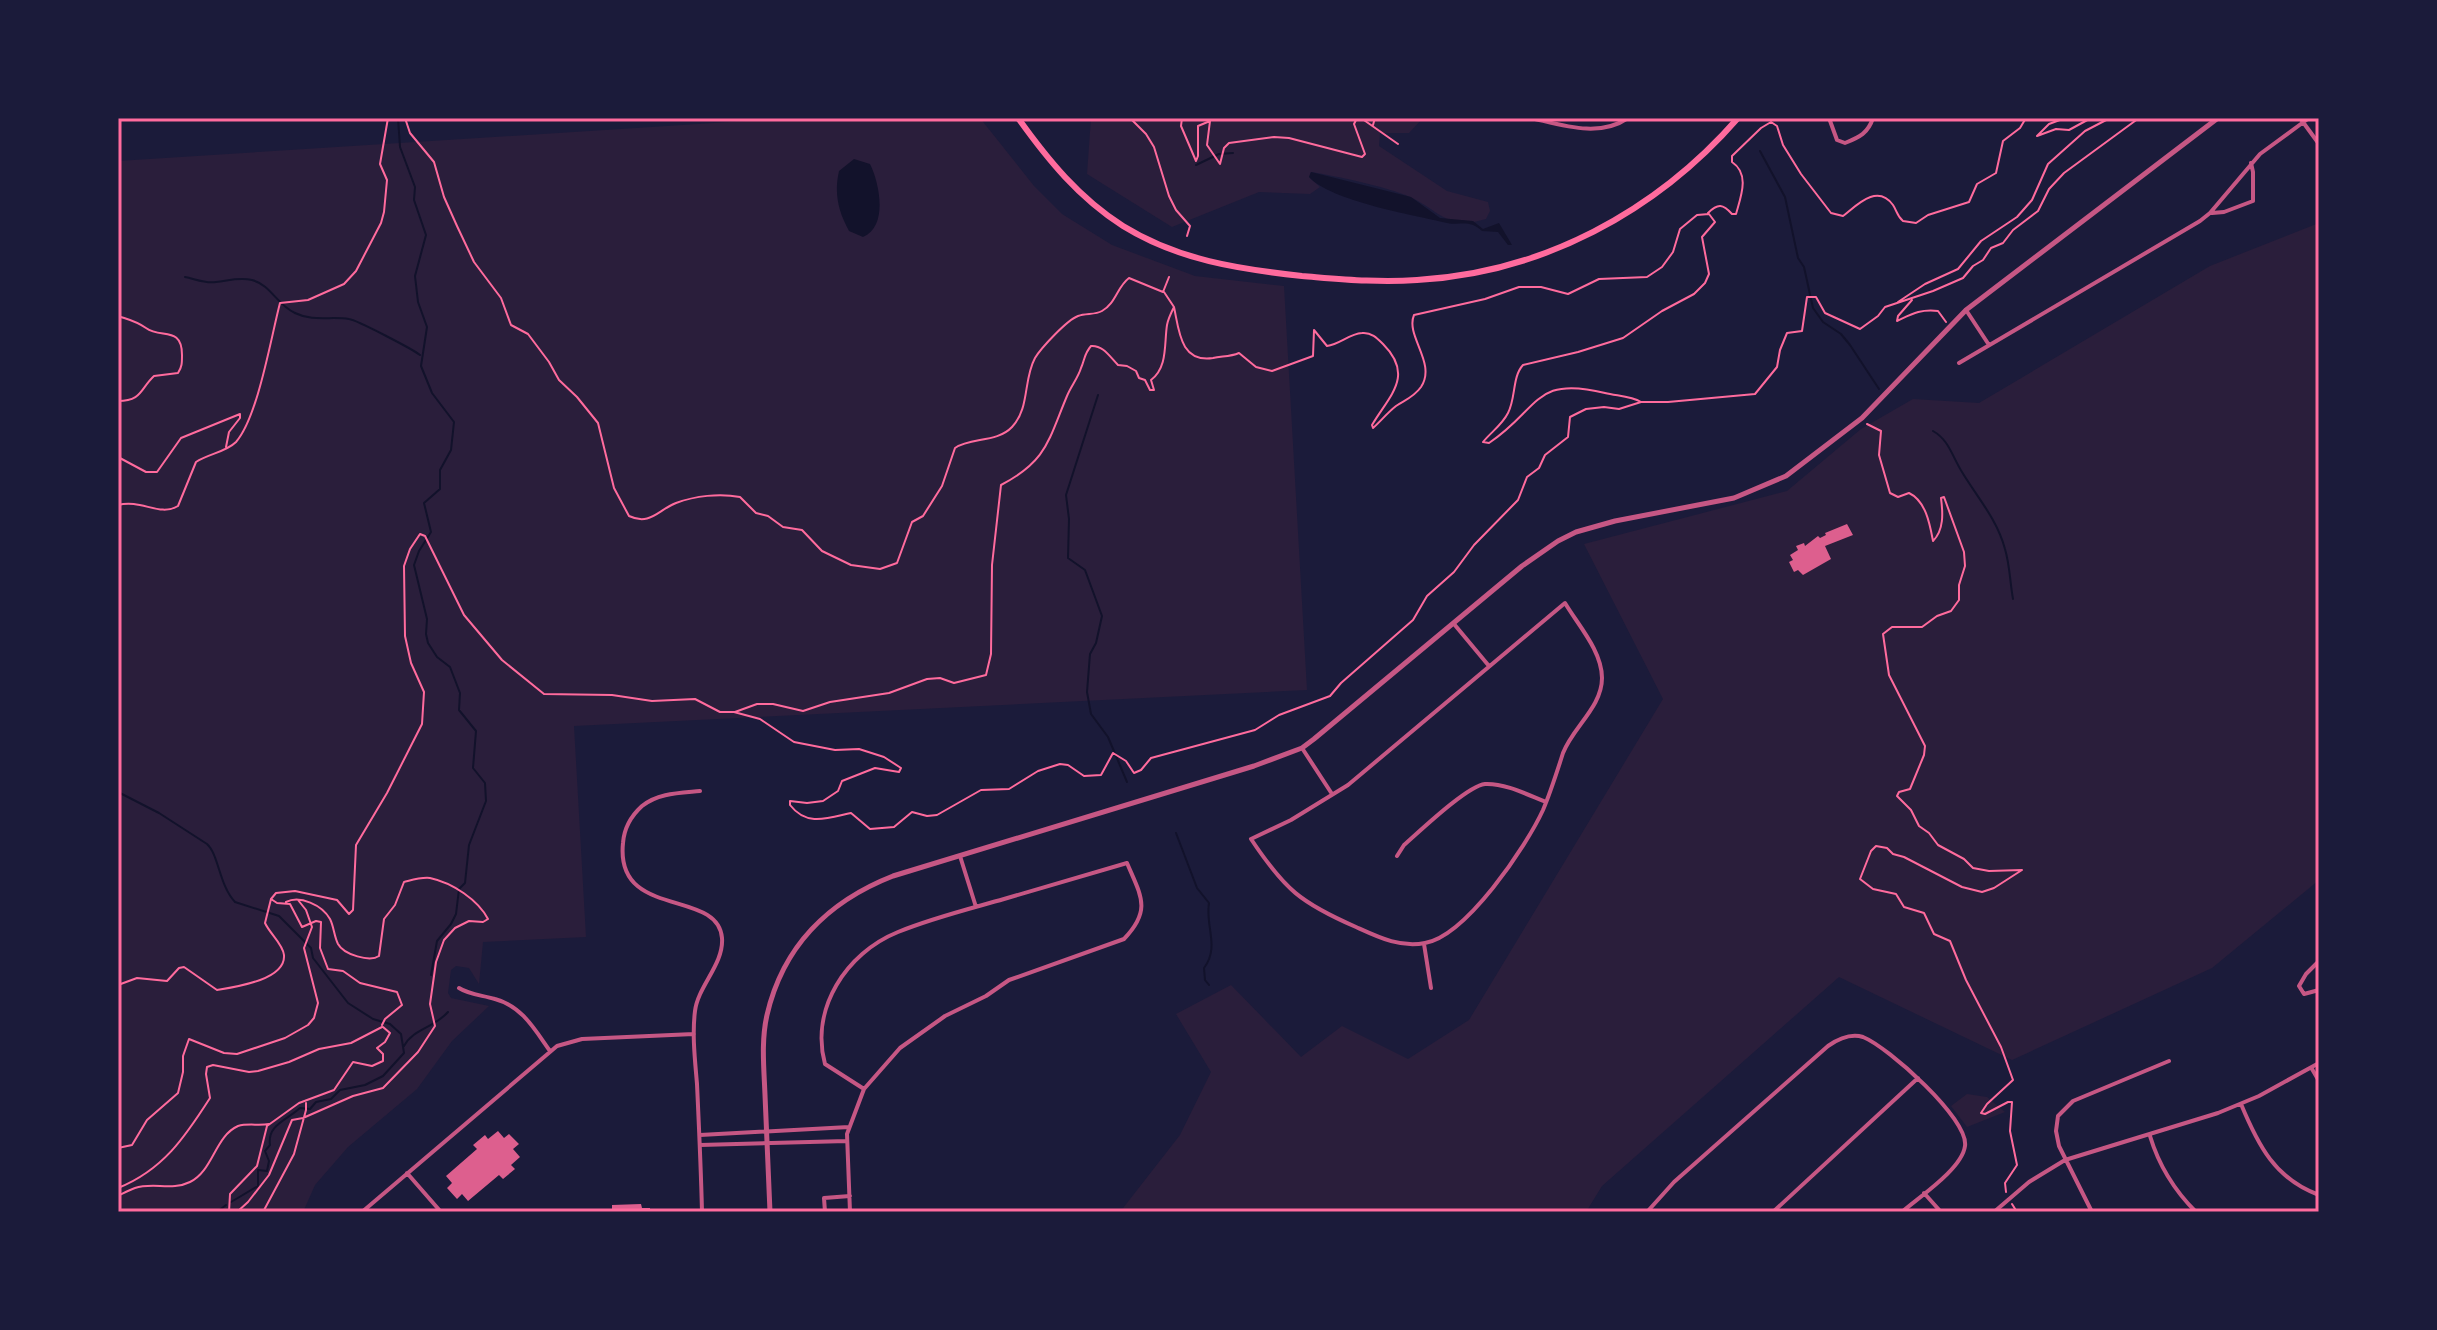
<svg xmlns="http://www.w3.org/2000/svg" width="2437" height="1330" font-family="'Noto Sans',sans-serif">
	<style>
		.green { fill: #2a1e3b }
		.water { fill: #12122b }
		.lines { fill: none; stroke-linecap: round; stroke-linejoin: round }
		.stream { stroke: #12122b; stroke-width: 2 }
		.building { fill: #dd5f8e }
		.path { stroke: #ff6b9d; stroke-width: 2 }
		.minor { stroke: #c65784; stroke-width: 4 }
		.tertiary { stroke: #c65784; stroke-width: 5 }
		.secondary { stroke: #ff6b9d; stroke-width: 6 }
		.neatline { fill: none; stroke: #ff6b9d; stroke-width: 3 }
	</style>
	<rect width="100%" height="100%" fill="#1b1b3a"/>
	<path class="green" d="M793,118H980L1034,186L1062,214L1112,245L1195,276L1284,286L1307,690L574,726L586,937L483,942L479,984L469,968L456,966L451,970L448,993L451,998L489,1006L452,1041L417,1089L348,1147L315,1185L303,1212H118V161Z
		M1091,118H1423L1409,133H1380L1379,146L1447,191L1488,202L1490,211L1486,219C1447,231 1439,210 1410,197C1388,187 1336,176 1311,172L1309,177L1320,187L1310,194L1259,192L1172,227L1087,174Z
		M2319,223V880L2212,968L2012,1060L1839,977L1602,1186L1586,1212H1120L1180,1135L1211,1072L1176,1014L1231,985L1301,1057L1342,1026L1408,1059L1469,1020L1663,699L1584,544L1787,491L1861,429L1913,399L1979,403L2210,266Z
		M1967,1094L1987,1097L2005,1112L1967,1127L1951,1106Z"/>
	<path class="water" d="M854,159L870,164C880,184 888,227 863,237L849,231C838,211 834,193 839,171Z
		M1311,172L1411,197L1440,218L1473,221L1483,229L1499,223L1512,245H1508L1498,232L1482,231C1468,219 1463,226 1447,223C1413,215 1331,201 1309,177Z"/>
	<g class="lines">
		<path class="stream" d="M398,118L400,147L415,187L414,200L426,235L415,276L418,302L427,327L421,366L432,393L454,422L451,450L440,470V489L424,503L431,532L419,551L414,565L427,619L426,634L428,643L437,657L450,667L460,693L459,710L476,731L473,768L485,783L486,801L469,845L465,883L459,889L456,914L451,924L437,941L431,975
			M1760,151L1785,197L1798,258L1804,267L1813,308L1823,322L1841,334L1850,345L1879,389
			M1196,165L1219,154L1233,153
			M185,277C195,279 206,284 216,282C228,281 238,277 252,280C271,285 277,305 295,313C313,322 331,316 349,319C357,320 414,350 420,355
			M1098,395L1066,495L1069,519L1068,558L1085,570L1102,616L1096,643L1090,654L1087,692L1091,714L1108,737L1127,782
			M1933,431C1949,440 1952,456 1962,472C1977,497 1997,519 2005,549C2010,566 2010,583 2013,599
			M118,792L159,813L207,844C219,855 219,885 235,902L279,916L311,948L313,958L348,1003L373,1019L390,1024L401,1034L404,1053L383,1076L365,1085L340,1090L331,1099L316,1102L310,1109L300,1108C287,1120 267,1125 270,1145L265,1151L269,1161L267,1171L258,1170V1186L231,1202
			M1176,833L1197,888L1209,903C1205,926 1220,947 1204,968L1205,980L1209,985
			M404,1046C413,1029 434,1028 448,1012
			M217,1212L226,1205"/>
	</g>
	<path class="building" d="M1847,524L1853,535L1825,546L1831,559L1803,575L1798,570L1794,572L1789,562L1793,560L1790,555L1798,550L1796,546L1804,543L1805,546L1818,536L1820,538L1826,535L1825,533Z
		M498,1131L504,1138L509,1134L519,1144L513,1149L520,1157L511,1165L515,1169L503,1179L499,1175L468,1201L462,1194L457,1199L447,1188L452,1183L446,1176L477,1149L473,1145L485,1135L488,1139Z
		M641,1204L642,1208H650V1212H612V1205Z"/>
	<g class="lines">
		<path class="path" d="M405,118L410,133L434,162L444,197L457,226L474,262L501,298L511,325L528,334L549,362L559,380L577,397L598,423L614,488L629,516C650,526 658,510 676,503C695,496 719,493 740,497L756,513L768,516L783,527L802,530L822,551L851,565L880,569L897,563L912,522L923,516L942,486L955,448C970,437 997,443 1012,427C1030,408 1023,380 1035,358C1041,348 1067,320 1078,316C1086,313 1095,315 1102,311C1116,303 1117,287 1129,278L1163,292L1169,277
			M1130,118L1146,134L1154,147L1169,196L1176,210L1190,226L1187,236
			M1182,118L1181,126L1196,161L1198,156V126L1210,121L1207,145L1220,164L1224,148L1229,143L1274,137L1289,138L1362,157L1365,154L1354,124L1357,118
			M1361,118L1398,144
			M2065,118L2049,124L2037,136L2056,129L2069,130L2091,118
			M1373,125L1375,118
			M1708,213C1718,203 1723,204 1732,214H1736C1741,196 1750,174 1732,162V156L1761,128L1771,122L1777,126L1783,145L1801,174L1831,213L1843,216C1856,206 1877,183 1893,205C1897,211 1897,216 1903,221L1916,223L1928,215L1969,202L1977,184L1996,173L2003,141L2020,128L2026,118
			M1912,300L1898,316L1897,321C1912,314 1920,309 1938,311L1946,322
			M1898,302L1925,284L1958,269L1981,241L2017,217L2032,200L2048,164L2085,131L2110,118
			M1174,307C1179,330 1180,363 1213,358C1222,356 1230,357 1239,353L1256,367L1272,371L1313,356L1314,330L1327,346C1340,344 1349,334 1362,333C1371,332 1377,338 1383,344C1415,376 1389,396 1372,425L1373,428C1381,421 1387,413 1396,406C1405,400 1414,397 1421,387C1437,363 1405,336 1414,315L1485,299L1519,287H1541L1568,294L1599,279L1647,277L1662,267L1673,252L1680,229L1697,215L1709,214L1715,222L1702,237L1709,274L1705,283L1694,294L1662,311L1623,338L1578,352L1523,365C1512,377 1516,398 1508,413C1502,425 1491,432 1483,442L1489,443C1540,409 1533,375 1605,393C1617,396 1631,396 1641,402
			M118,316C130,320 136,321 146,328C161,339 182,326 182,355C182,363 182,367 178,373L154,376C140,389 142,401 118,401
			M1867,424L1881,431L1879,455L1890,493L1898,497L1909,493C1926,501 1930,525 1933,541C1944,530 1943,513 1941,498L1944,497L1964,552L1965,566L1959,585V600L1951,611L1937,616L1922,627H1892L1883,634L1889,675L1925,746L1924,755L1910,789L1899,792L1897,796L1911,810L1919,826L1929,833L1938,845L1964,859L1973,868L1989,871L2022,870L1994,888L1982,892L1962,887L1904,857L1893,854L1887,848L1876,846L1871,851L1860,879L1873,889L1896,894L1904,907L1924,913L1934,934L1950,941L1966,980L2001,1047L2013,1080L1987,1104L1981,1113L1985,1114L2008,1102H2012L2010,1131L2017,1165L2005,1183L2006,1192
			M118,457L146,472H157L181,438L240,414V418L229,432L226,447
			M118,505C142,499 159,517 178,506L196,462C208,454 226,452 236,442C258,417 271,337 280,303L308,300L344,284L356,271L381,223L384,212L387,180L380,164L388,118
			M735,712L757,704H773L803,711L830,702L889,693L927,679L940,678L954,683L986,675L991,654L992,565L1001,485C1047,461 1048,441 1067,396C1071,386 1078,378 1081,368C1085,359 1084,354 1091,346C1103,345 1110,357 1118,365L1127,366L1136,371L1139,378L1145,380L1150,390H1154L1151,380C1168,367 1164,344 1167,325C1168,319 1171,313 1174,307L1164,292
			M271,899L276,893L295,891L337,900L349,914L353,910L356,845L387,793L422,724L424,692L411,663L405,636L404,566L410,549L420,534L425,536L464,615L502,660L544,694L612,695L652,701L695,699L720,712H734L760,719L794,742L835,750L859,749L884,757L901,768L899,772L875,768L842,781L838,791L823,801L807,803L790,801V805C807,827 828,818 851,813L870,829L894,827L912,812L927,816L937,815L981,790L1009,789L1038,771L1060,764L1068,765L1084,776L1101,775L1113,753L1126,761L1134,773L1141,770L1151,758L1255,730L1279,715L1330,696L1341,683L1413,620L1427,596L1454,572L1474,545L1518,500L1527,477L1539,468L1545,455L1568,437L1570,417L1586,409L1604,407L1619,409L1641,402H1668L1755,394L1777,367L1780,350L1787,333L1802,331L1807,297H1816L1825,313L1860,329L1878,316L1885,307L1933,291L1963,278L1973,266L1983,260L1991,248L2003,243L2013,230L2038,211L2049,189L2064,173L2139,118
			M271,899L277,903L290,904L302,927L316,921L321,922L320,948L328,969L343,971L360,983L397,992L402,1005L385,1019L382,1025
			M118,985L137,978L167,981L179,968L184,967L217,990C235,987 286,980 284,955C283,944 270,934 265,923L271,899
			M118,1148L132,1145L147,1120L178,1093L183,1072V1056L189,1039L224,1053L237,1054L285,1038L308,1025L314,1018L318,1003L304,948L312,927L306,910L298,900
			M118,1188C163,1170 185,1137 210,1098L206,1074L207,1067L213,1065L249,1072L258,1071L289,1062L319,1049L351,1043L382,1027
			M118,1196C124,1193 129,1190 135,1188C153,1182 172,1191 190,1182C213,1171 215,1136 238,1126C248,1123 259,1126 269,1124
			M2012,1204L2017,1212
			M229,1212L230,1194L257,1166L267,1126L299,1103L334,1090L353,1062L372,1066L383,1061V1054L377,1048L385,1042L390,1033L383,1027
			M237,1212L248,1202L269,1175L292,1120L303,1118L353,1096L383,1088L418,1052L435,1026L430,1004L436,962L444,940L455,928L469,921L483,922L488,919C478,900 453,883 430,878C421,877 412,880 404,882L395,905L384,919L379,956C370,962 344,955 338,944C334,936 334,927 330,919C322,905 300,895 286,902
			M263,1212L294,1154L306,1110V1103"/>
		<path class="minor" d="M1531,118C1562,125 1599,138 1628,118
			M1829,118L1837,140L1845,143C1860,137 1868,133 1873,118
			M2300,118L2319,144
			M2212,213L2224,212L2253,201V172L2251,163
			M1966,310L1989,345
			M1959,363L2200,221L2210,213L2260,154L2309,118
			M1565,603C1578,625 1602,651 1602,678C1602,707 1573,727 1563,753C1557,772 1551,791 1543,810C1526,847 1466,936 1425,943C1400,948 1378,937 1356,927C1301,903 1285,890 1251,839L1291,820L1348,785Z
			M1454,624L1489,666
			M1302,748L1332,794
			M700,791C679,793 658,793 642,806C631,816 624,829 623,843C615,920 718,888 722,938C724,964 698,986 695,1011C692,1035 695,1060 697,1084C699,1127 701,1169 702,1212
			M960,856L976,907
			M1397,856L1404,845C1420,831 1467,786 1485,784C1505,783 1528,795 1546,802
			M1424,944L1431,988
			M2319,961L2306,974L2299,986L2304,994L2319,990
			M459,988C470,995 482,995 495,999C522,1006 535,1030 550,1051
			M2312,1069L2319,1081
			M2241,1104C2258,1145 2275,1179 2319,1195
			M700,1135L849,1127
			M2150,1136C2159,1166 2174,1190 2196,1212
			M700,1145L847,1141
			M407,1173L441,1212
			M1924,1193L1941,1212
			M362,1212L557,1046L582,1039L694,1034
			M825,1212L824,1198L850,1196
			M850,1212L847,1134L864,1089L900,1048L945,1016L986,996L1009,980L1124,939C1152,910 1141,896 1127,863C1086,875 1045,887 1004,899C969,909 932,918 898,932C846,953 810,1009 825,1064L864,1089
			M1647,1212L1674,1182L1828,1046C1838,1039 1850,1033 1863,1037C1888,1047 1969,1119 1965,1146C1962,1169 1919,1197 1902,1212
			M1773,1212L1918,1078
			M1994,1212L2029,1182L2065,1160L2218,1113L2259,1096L2319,1063
			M2092,1212L2059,1146L2056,1131L2058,1116L2073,1101L2169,1061"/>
		<path class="tertiary" d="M770,1212C768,1173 767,1134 765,1095C764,1069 761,1041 767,1015C783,946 829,901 893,876L1254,766L1302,748L1314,739L1522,566L1558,541L1576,532L1615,521L1734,498L1786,476L1862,418L1966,310L2218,118"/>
		<path class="secondary" d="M1018,118C1048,160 1079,198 1123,226C1178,260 1238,269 1302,276C1340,279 1378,283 1417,280C1542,273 1656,212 1738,118"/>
	</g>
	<rect width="2437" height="1330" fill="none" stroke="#1b1b3a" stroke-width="240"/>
	<rect x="120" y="120" width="2197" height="1090" class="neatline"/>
</svg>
